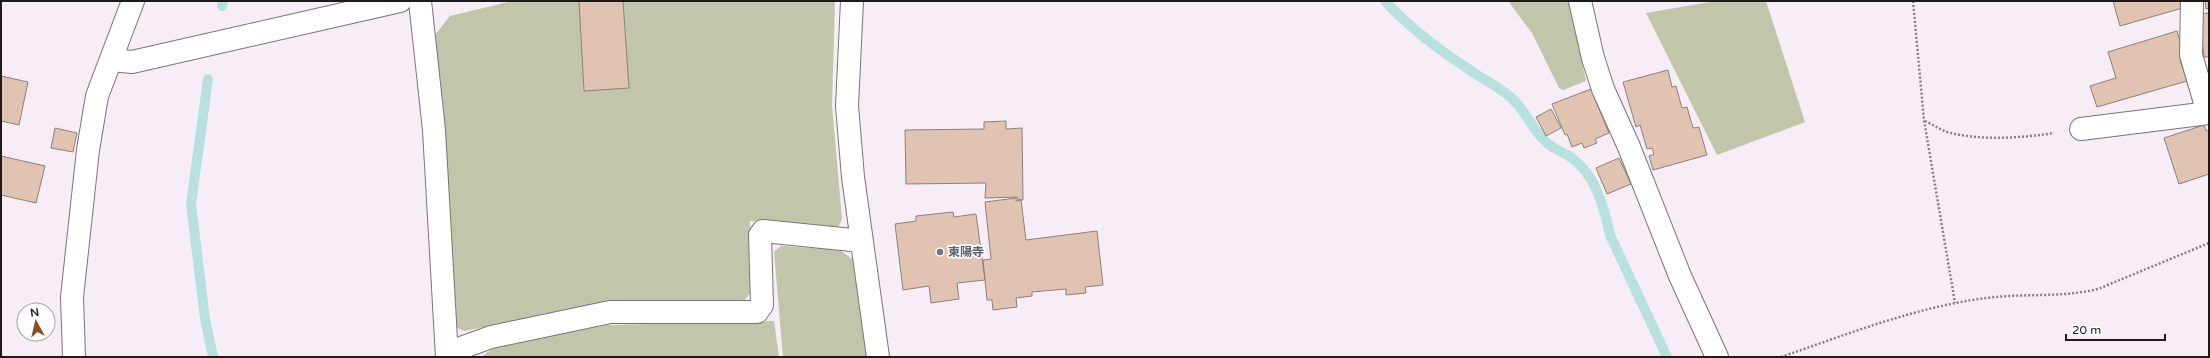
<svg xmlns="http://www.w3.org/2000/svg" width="2210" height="358" font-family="'Varela Round','Noto Sans JP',sans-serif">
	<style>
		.green { fill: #c1c6ab }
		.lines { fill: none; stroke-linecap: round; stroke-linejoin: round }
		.stream { stroke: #b7e0df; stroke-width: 10 }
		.building { fill: #e1c3b1; stroke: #8c817a }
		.minor-casing { stroke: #7b727b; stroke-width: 24 }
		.path { stroke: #868086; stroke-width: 2.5; stroke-dasharray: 2 2; stroke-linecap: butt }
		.minor { stroke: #fff; stroke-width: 22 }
		.worship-dot { fill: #6b7280; stroke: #fefefe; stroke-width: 1.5 }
		.labels { text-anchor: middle; stroke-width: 3.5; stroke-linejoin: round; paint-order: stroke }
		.worship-label { font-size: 12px; font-weight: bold; fill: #5b616d; stroke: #fefefe; text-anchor: start }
	</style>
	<rect width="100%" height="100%" fill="#f7edf7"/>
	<path class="green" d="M512,1H835L832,105L842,219L838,228L750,221L753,289L744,301L598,304L464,331L452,325L434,36L450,16Z
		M1508,1H1569L1586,81L1563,90L1559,88L1532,33Z
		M1716,1H1766L1805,122L1717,155L1646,13Z
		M781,246L840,250L856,262L870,357H783L774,252Z
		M774,321L779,357H481L495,347L606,325Z"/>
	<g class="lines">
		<path class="stream" d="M1385,1C1410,28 1439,50 1470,70C1482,79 1496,85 1508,95C1526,109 1531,129 1546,142C1553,149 1561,151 1569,156C1595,173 1604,206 1610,235L1667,357
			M222,6L223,1
			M208,79L191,204L205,319L213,357"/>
	</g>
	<path class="building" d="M579,1H623L629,88L584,91Z
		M2113,1H2185L2186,7L2120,26Z
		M2205,1H2209V8L2206,9Z
		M2209,13V57H2204L2199,14Z
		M2177,31L2185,58L2180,60L2187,81L2097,107L2090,86L2116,78L2108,52Z
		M1668,70L1672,87L1676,86L1682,108L1687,107L1693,128L1699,127L1707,155L1653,170L1649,156L1654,154L1652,148L1647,149L1640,125L1636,127L1623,82Z
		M1,76L28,82L19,125L1,121Z
		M1591,89L1609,133L1595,139L1597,143L1584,148L1582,143L1572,147L1567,134L1565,135L1552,104Z
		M1551,109L1561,128L1546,136L1536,117Z
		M1006,121V129L1022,128L1023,200L1017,199V197L985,198L986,183L906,184L905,130L984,129V122Z
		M2204,125L2206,131L2209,130V174L2179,184L2164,138Z
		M55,128L77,133L73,152L51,148Z
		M1,156L45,166L36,203L1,195Z
		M1619,158L1631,184L1607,194L1596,168Z
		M1016,198V201L1021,200L1026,240L1097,231L1103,285L1085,287L1086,293L1066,295V289L1032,292V296L1016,298L1017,307L993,310L992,300H987L983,260L991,259L985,202Z
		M953,212L954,217L976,214L985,280L957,283L959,299L931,303L929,286L903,290L895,224L916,221V216Z"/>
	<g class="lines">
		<g class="minor-casing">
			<path id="minor" d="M420,1L434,130L447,357
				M852,1L847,106L853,177L878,357
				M1580,1L1593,58L1603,89L1629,147L1680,276L1717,357
				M2192,1L2191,55L2208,113
				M112,60L132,62L400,1
				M2081,129L2209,113
				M447,353L491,337L610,312H757L762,305L760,235L763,231L862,241
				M74,357L72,297L88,150L97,96L133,1"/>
		</g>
		<path class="path" d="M1913,1L1924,120L1955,303
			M1925,121C1932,124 1939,129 1947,132C1979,141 2022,138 2054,133
			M1781,357C1848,334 1916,307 1986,298C2024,293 2061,298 2098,289L2209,243"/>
		<use href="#minor" class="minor"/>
	</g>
	<circle class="worship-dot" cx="940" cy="252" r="4"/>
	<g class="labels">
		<g class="worship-label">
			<text x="948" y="256">東陽寺</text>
		</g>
	</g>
	<rect width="2210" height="358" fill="none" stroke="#1d1a1d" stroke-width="4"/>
	<g transform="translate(36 322) rotate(352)"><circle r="19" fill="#fefefe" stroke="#a4a3a4"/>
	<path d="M0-3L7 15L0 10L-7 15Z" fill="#904b21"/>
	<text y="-6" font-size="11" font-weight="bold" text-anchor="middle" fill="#1d1a1d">N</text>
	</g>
	<path d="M2066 334v6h99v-6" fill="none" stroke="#1d1a1d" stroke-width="2"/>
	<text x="2072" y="334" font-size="12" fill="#1d1a1d" stroke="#fefefe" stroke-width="3" paint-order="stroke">20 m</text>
</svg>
